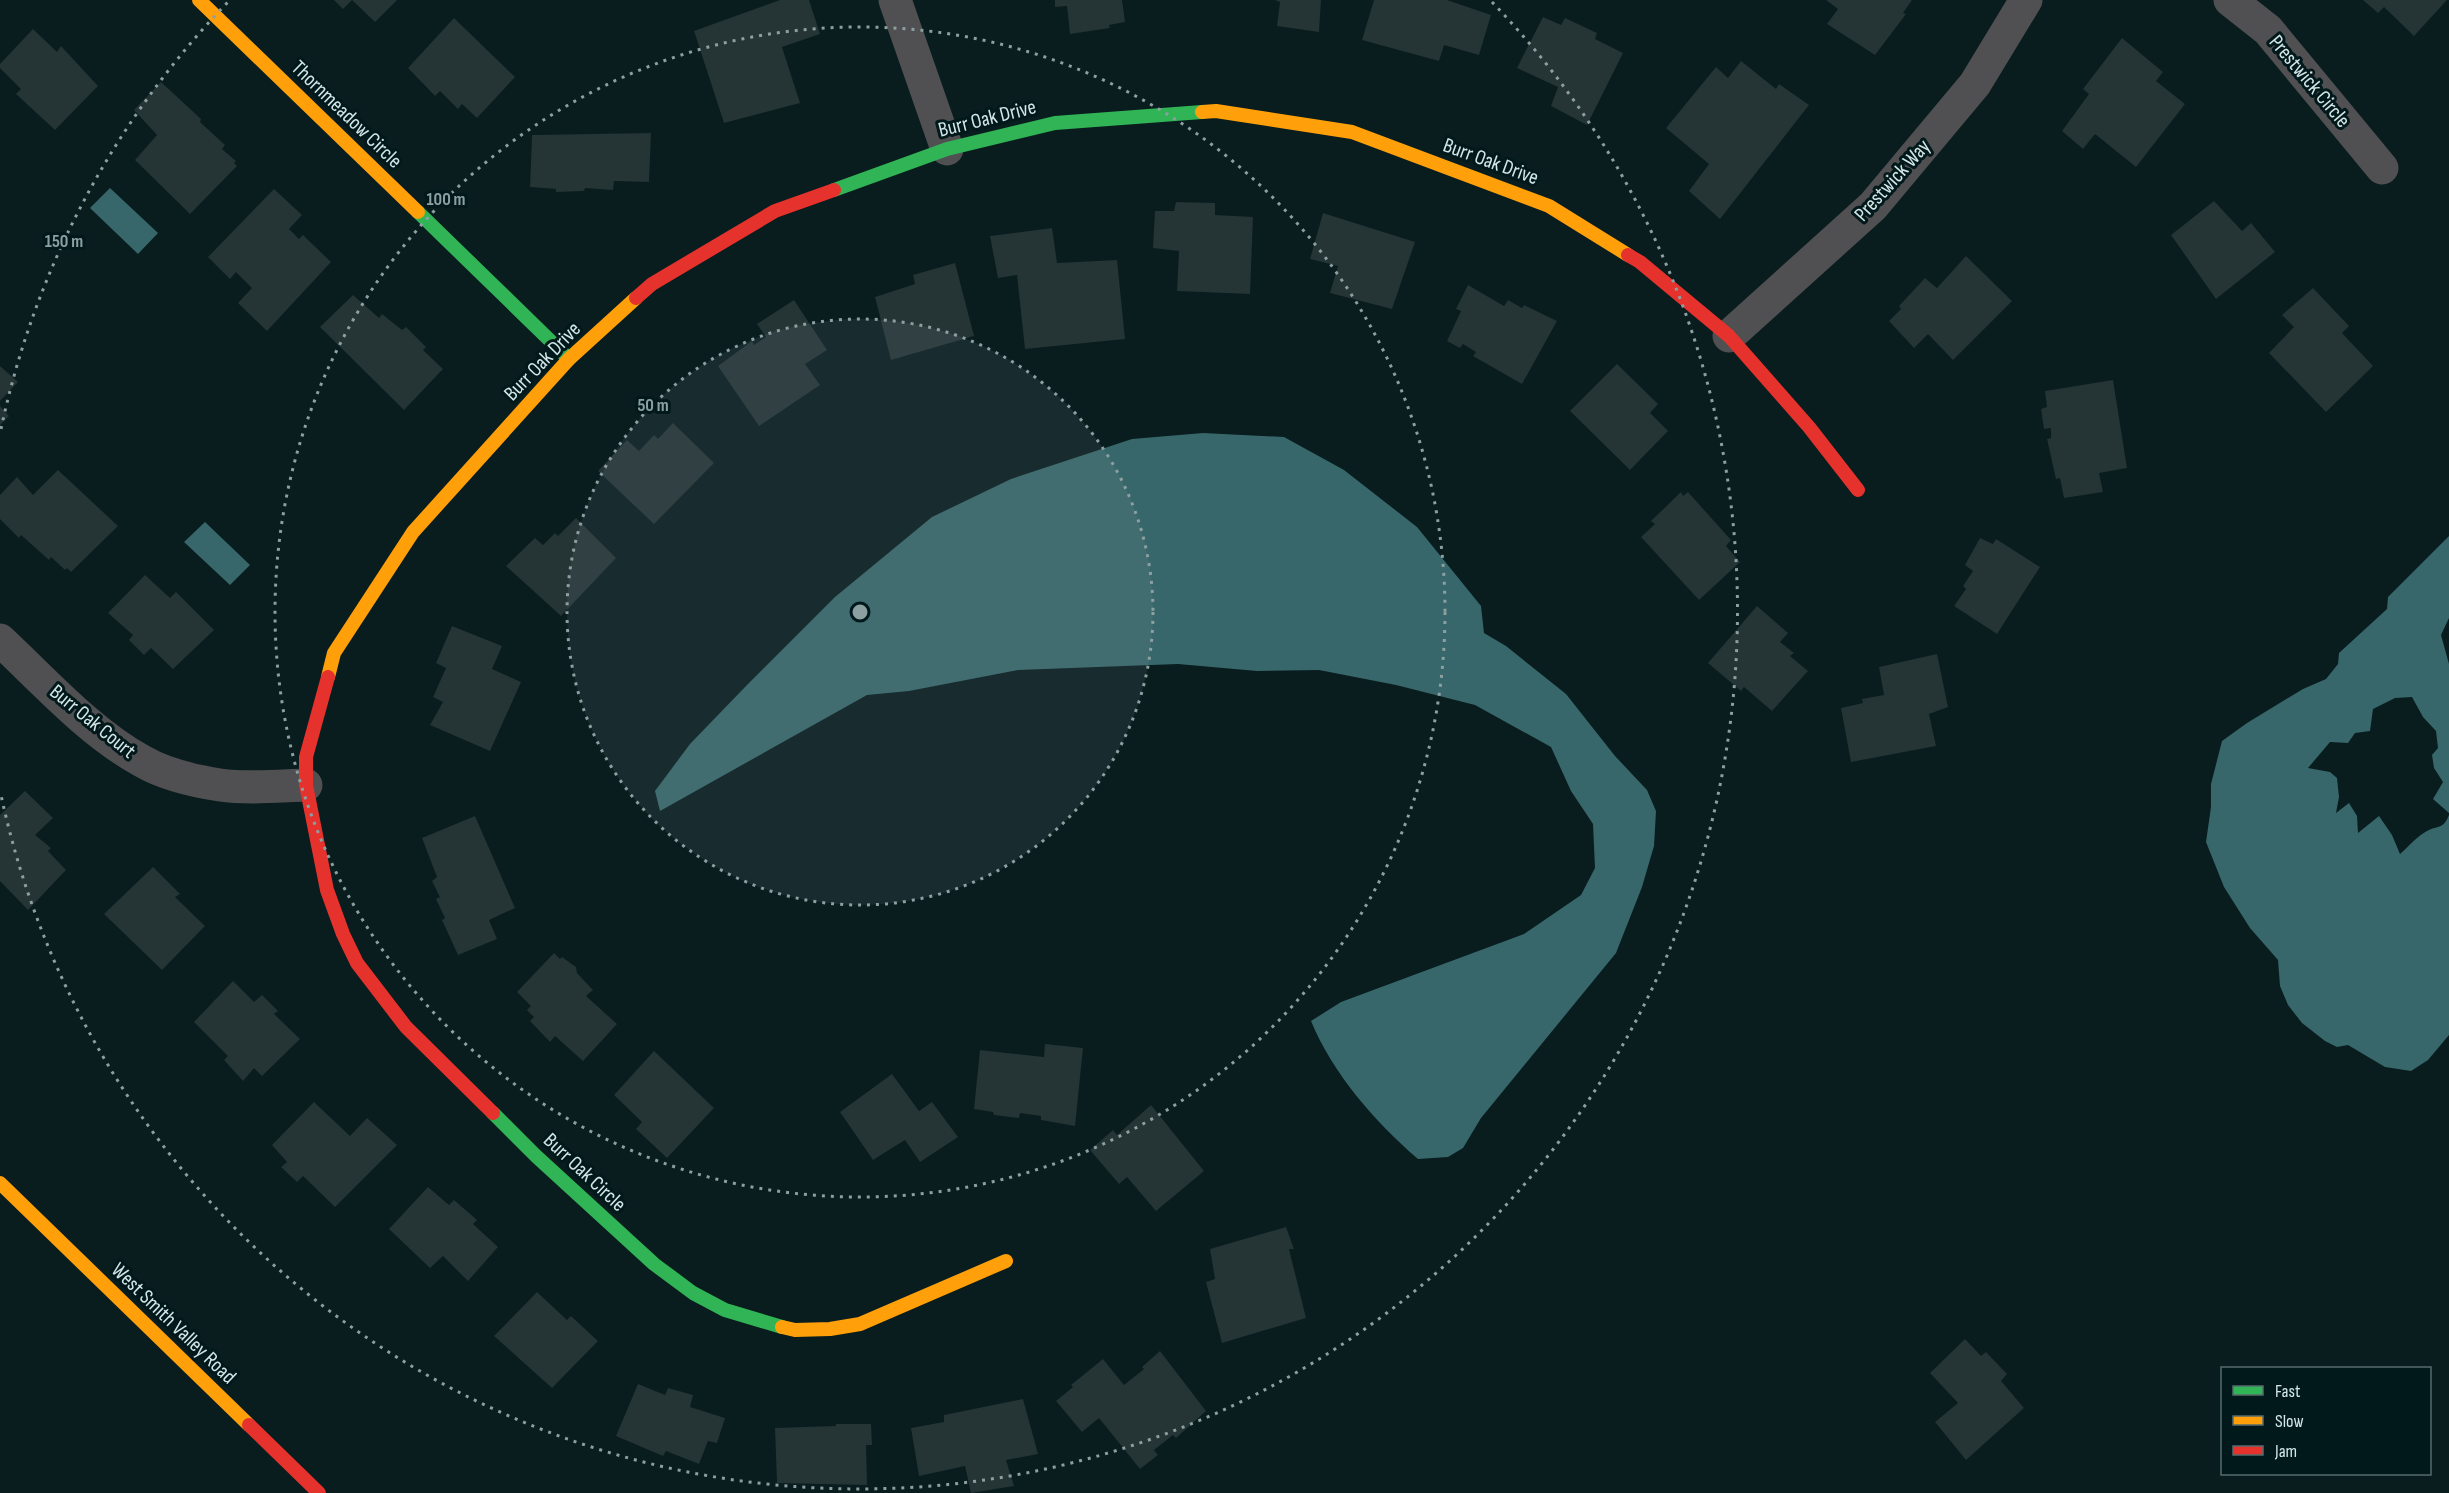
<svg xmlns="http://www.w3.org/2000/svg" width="2449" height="1493" font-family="'Sofia Sans Condensed',sans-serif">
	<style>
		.water { fill: #37676a }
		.building { fill: #253435 }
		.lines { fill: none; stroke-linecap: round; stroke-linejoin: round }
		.street { stroke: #504f51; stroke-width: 33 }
		.fast { stroke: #30b455; stroke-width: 14 }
		.slow { stroke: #ff9f0a; stroke-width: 14 }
		.jam { stroke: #e5322d; stroke-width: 14 }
		.ring { fill: none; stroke: #8da0a1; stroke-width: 3; stroke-dasharray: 3 6 }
		.labels { text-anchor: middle; stroke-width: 6; stroke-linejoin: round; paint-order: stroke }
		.street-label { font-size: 21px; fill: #d4e7e8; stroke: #01191b }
		.centre { fill: #8da0a1; stroke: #01191b; stroke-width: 3 }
		.ring-label { font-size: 18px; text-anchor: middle; font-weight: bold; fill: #8da0a1; stroke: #01191b; stroke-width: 6; stroke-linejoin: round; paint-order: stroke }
	</style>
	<rect width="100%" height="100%" fill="#091c1e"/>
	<path class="water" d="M110,188L158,233L138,254L90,208Z
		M1203,433L1284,437L1344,470L1417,527L1481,606L1484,633L1506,646L1566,694L1615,756L1647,790L1656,811L1654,846L1642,887L1616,953L1481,1118L1463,1148L1448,1157L1418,1159C1375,1122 1333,1074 1311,1021L1341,1002L1524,934L1581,895L1595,868L1593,824L1571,791L1551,747L1475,705L1396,685L1319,670L1257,671L1178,664L1018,670L909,691L867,695L660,811L655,791L690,744L747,685L835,597L932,517L1011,479L1132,439Z
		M205,522L250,565L230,585L184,542Z
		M2449,536V618L2441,635L2449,664V813L2433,799L2443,782L2434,768L2432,755L2438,748L2436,731L2423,717L2412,697L2395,698L2373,709L2370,731L2355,733L2348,743L2330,742L2308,768L2330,772L2337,778L2339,797L2336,813L2349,803L2357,816L2358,833L2379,816L2392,835L2400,854C2408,847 2417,836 2427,831C2438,825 2443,830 2449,815V1035L2428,1060L2411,1071L2385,1067L2348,1045L2337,1047L2325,1041L2302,1023L2288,1005L2280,986L2278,960L2250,928L2224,887L2206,842L2211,807V784L2222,741L2247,723L2303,689L2326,679L2338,664L2339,653L2387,609L2388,597Z"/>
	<path class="building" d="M334,0H352L343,9Z
		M352,0H397L375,22Z
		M780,0H809L820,34L782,47L800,103L724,123L694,31Z
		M1055,0H1122L1125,22L1109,25L1110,28L1070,34L1067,6L1055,7Z
		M1275,0H1321L1319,32L1277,26L1280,2Z
		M1374,0H1447L1491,15L1479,55L1444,45L1439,61L1362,40Z
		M1826,0H1912L1903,13L1906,14L1875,55L1827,24L1838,9Z
		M2363,0H2447L2414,36L2384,7L2378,13Z
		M1543,17L1561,25L1565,18L1597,33L1595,39L1623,53L1587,125L1551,106L1558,87L1517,68Z
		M454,18L515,77L477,118L462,104L458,109L440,91L435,96L408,68Z
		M33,29L57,52L61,46L98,86L55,130L16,94L21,89L0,68V64Z
		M2122,38L2163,72L2156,81L2185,104L2136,167L2095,134L2083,149L2062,131L2089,94L2083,89Z
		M1741,61L1776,89L1779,84L1809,105L1720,219L1689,191L1709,164L1666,128L1716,67L1728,78Z
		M161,82L201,119L200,122L225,145L222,149L236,161L234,163L237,166L190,214L135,160L157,135L134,110Z
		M651,133L649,182L614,181L613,190L585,188L584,191L556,192V189L530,187L532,135Z
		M274,189L302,215L289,229L299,239L303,235L331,262L267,331L238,303L252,288L236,272L230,279L208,257Z
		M2214,201L2242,231L2251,223L2275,252L2216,299L2171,235Z
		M1176,202L1215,203V215L1253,217L1250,294L1177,291L1179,251L1153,248L1155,211H1174Z
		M1323,213L1415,242L1392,309L1330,293L1338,266L1310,259Z
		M1052,228L1057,263L1117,260L1125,339L1025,349L1017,275L998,278L990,236Z
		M1966,256L2012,301L1953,360L1928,334L1914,348L1889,321L1901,309L1899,306L1925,278L1937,288Z
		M955,263L974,336L891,360L875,297L915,284L913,275Z
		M1468,285L1504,306L1508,300L1522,308L1524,305L1557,321L1522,384L1473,356L1476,352L1463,344L1460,348L1447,341L1461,311L1456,309Z
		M2313,288L2349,326L2342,333L2373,366L2326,412L2269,353L2294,327L2282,315Z
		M353,295L379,318L382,314L402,330L406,327L426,347L423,350L443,369L404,410L320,327Z
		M794,300L827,350L805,364L820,385L759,426L718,366L752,341L754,345L766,337L757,324Z
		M1617,364L1658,404L1650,413L1668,431L1630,470L1570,411Z
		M0,366L18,382L0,401Z
		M2113,380L2127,468L2099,473L2103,492L2064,498L2060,478L2056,479L2047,439L2051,438V428L2044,429L2041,409L2047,407L2045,391Z
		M0,406L9,416L0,425Z
		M673,423L714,463L654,524L598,471L627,440L639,451L654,435L658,439Z
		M58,470L118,526L71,572L67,568L65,570L51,557L49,560L21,535L19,538L0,519V495L17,477L33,495Z
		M1681,492L1683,496L1688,492L1731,540L1726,546L1740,562L1699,600L1641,537L1655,524L1651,521Z
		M576,518L616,558L561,616L506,566L535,538L543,545L555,533L558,536Z
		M1980,538L1993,544L1996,539L2040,567L1997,634L1954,606L1966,589L1963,586L1973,571L1965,565Z
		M145,575L170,598L176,592L214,630L173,669L151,648L144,655L129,640L133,635L108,613Z
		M1757,606L1788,633L1780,642L1794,653L1790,656L1808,671L1772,711L1744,687L1741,691L1708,663Z
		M452,626L502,646L492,669L521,682L490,751L430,725L443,702L433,697L446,668L436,663Z
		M1937,654L1948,707L1929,714L1936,746L1851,762L1841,708L1863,703L1862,699L1884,695L1879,667Z
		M25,791L53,818L35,835L51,848L48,851L66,870L28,910L0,881V815Z
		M475,816L515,908L489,920L497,939L458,955L442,920L445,918L436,899L440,897L432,881L437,877L422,838Z
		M153,867L180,894L175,897L205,926L162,970L104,914Z
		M554,953L560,959L562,957L576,967L577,973L593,990L586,996L617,1024L583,1061L555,1036L550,1042L530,1021L534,1017L527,1010L531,1006L517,992Z
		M233,981L254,1002L262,995L278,1011L274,1014L300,1039L262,1076L254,1068L243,1081L224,1060L228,1056L194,1022Z
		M1045,1044L1083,1048L1075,1126L1041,1120V1116L1020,1113L1019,1118L994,1115L993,1112L974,1109L980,1050L1044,1057Z
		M654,1051L714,1108L667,1158L636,1129L642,1122L614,1095Z
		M892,1074L919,1111L932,1102L958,1137L920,1162L905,1140L873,1160L840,1112Z
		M314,1102L350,1136L367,1118L397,1145L335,1207L303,1176L297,1182L281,1167L287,1162L272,1145Z
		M1151,1105L1204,1171L1156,1211L1127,1177L1119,1184L1090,1150L1113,1130L1117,1135Z
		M428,1187L449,1205L454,1200L477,1220L473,1224L498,1247L468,1281L443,1256L430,1268L389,1229Z
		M1286,1227L1294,1249H1289L1306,1318L1222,1343L1206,1282L1215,1279L1210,1249Z
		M537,1292L567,1320L571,1316L598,1341L552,1388L494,1336Z
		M1965,1339L1981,1356L1986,1352L2007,1374L2001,1381L2024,1408L1966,1460L1935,1422L1958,1403L1930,1373Z
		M1160,1351L1206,1411L1176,1438L1173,1435L1154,1450L1158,1455L1140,1469L1099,1418L1082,1432L1056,1401L1073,1387L1071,1385L1103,1359L1124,1385L1144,1369L1142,1367Z
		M638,1384L665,1395L668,1388L693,1395L690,1407L725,1418L717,1443L708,1441L699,1464L666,1451L663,1456L616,1436Z
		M1023,1399L1038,1454L1006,1460L1014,1486L971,1493L965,1466L919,1476L911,1428L944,1422V1415Z
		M836,1424H871L872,1445H866L867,1485L777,1483L775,1428L836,1426Z"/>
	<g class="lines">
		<path class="street" d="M895,0L947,149
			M2230,0L2268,30L2382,168
			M1729,336L1873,206L1975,84L2026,0
			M0,640C43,680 89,732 142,761C164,774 194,781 220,785C248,789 278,786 306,785"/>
		<path class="fast" d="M834,190L947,149L1055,123L1202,112
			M418,212L569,359
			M493,1113L536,1156L654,1264L693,1293L725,1310L782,1327"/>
		<path class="slow" d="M199,0L418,212
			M1202,112L1216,111L1352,132L1549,206L1628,255
			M328,677L334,653L413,532L569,359L636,298
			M0,1183L249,1425
			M782,1327L795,1330L830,1329L860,1324L1006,1261"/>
		<path class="jam" d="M1628,255L1640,262L1729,336L1809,427L1858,490
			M636,298L652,284L775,211L834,190
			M328,677L306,757V785L327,890L343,934L357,963L406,1027L493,1113
			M249,1425L319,1493"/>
	</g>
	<circle cx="860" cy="612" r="293" fill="#8da0a1" fill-opacity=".12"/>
	<g class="ring">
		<circle cx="860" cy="612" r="293"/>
		<circle cx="860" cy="612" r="585"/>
		<path d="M1 429A878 878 0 0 1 228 2M1492 2A878 878 0 1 1 1 795"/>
	</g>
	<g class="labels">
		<g class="street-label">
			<text transform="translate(2310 81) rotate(50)" y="7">Prestwick Circle</text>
			<text transform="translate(347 114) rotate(44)" y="7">Thornmeadow Circle</text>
			<text transform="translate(987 118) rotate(-14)" y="7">Burr Oak Drive</text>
			<text transform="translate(1491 161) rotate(20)" y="7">Burr Oak Drive</text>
			<text transform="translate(1892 180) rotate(-48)" y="7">Prestwick Way</text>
			<text transform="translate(542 361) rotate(-46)" y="7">Burr Oak Drive</text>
			<text transform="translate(93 721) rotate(39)" y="7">Burr Oak Court</text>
			<text transform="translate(585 1172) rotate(43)" y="7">Burr Oak Circle</text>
			<text transform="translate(174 1323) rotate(44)" y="7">West Smith Valley Road</text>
		</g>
	</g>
	<circle cx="860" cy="612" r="9" class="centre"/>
	<g class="ring-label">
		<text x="446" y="205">100 m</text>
		<text x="64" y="247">150 m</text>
		<text x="653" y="411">50 m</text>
	</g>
	<rect x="2221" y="1367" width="210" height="108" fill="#01191b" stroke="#556b6d" stroke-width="1.5"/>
	<rect x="2233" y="1386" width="30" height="9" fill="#30b455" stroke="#556b6d" stroke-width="1.5"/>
	<text x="2275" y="1397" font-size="18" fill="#d4e7e8">Fast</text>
	<rect x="2233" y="1416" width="30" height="9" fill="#ff9f0a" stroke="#556b6d" stroke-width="1.5"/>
	<text x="2275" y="1427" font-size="18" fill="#d4e7e8">Slow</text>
	<rect x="2233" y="1446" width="30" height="9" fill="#e5322d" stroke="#556b6d" stroke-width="1.5"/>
	<text x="2275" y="1457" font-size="18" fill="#d4e7e8">Jam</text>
</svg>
